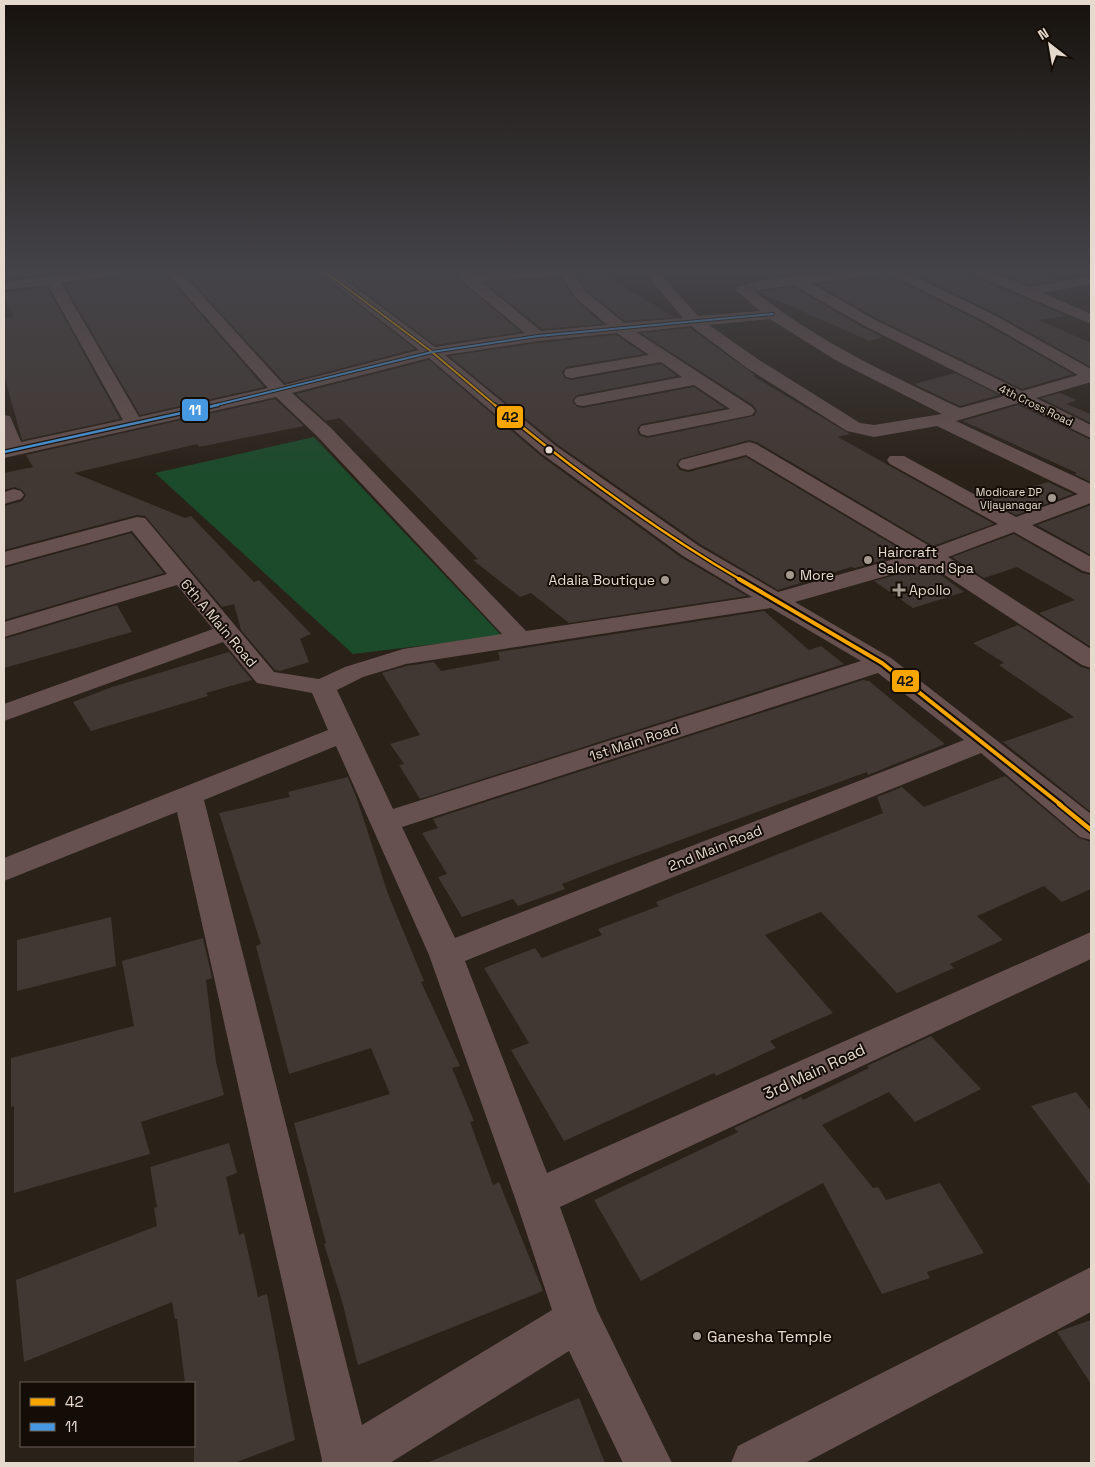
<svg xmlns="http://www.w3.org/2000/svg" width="1095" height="1467" font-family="'Space Grotesk',sans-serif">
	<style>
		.green { fill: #1c4b2b }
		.building { fill: #423833 }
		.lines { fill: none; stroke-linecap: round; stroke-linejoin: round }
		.minor { fill: #66514f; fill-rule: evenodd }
		.bus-1-far3-casing { stroke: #140d06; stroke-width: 4 }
		.bus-1-far2-casing { stroke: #140d06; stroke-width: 5 }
		.bus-1-far1-casing { stroke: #140d06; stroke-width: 8 }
		.bus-1-casing { stroke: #140d06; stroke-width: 8 }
		.bus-2-far1-casing { stroke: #140d06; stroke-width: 4 }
		.bus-2-casing { stroke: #140d06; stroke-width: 5 }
		.bus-1-far3 { stroke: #f7a600; stroke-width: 2 }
		.bus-1-far2 { stroke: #f7a600; stroke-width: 2.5 }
		.bus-1-far1 { stroke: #f7a600; stroke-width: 4 }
		.bus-1 { stroke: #f7a600; stroke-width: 4.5 }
		.bus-2-far1 { stroke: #4699e1; stroke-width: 2 }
		.bus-2 { stroke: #4699e1; stroke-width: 2.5 }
		.bus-dot { fill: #e6dacf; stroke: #140d06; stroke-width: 2 }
		.poi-dot { fill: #a4998f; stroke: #140d06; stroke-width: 2 }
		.labels { text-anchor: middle; stroke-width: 4; stroke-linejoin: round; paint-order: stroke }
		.far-street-label { font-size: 11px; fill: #e6dacf; stroke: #140d06 }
		.far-poi-label { font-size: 11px; fill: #e6dacf; stroke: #140d06; text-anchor: end }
		.poi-label { font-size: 14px; fill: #e6dacf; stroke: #140d06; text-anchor: start }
		.street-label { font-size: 14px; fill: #e6dacf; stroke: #140d06 }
		.near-street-label { font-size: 16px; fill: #e6dacf; stroke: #140d06 }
		.near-poi-label { font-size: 16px; fill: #e6dacf; stroke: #140d06; text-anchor: start }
		.line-badge { stroke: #140d06; stroke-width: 2 }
		.badge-label { font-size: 14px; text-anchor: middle; font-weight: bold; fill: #fff }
		.pale-badge-label { font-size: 14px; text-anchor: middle; font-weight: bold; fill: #111 }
	</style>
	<rect width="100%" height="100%" fill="#2a2118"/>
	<path class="green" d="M314,437L502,636L353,654L155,473Z"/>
	<path class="building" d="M4,270H61L62,273L4,280Z
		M143,270H162L264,387L140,415L64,284L127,276Z
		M181,270H314L415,349L285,383Z
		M335,270H453L461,282L521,332L435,345Z
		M589,270H602L609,278L674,317L625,321L587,291L577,276L585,275Z
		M754,270H835L764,278Z
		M906,270H967L970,275L1066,316L1039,320L1091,343V367L995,313Z
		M993,270H1037L1060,280L1029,285Z
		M889,276L983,323L1073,374L1022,389L876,318L817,284Z
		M560,278L575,299L602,324L542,329L485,283Z
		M47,287L120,419L22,440L4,375V318L14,317L4,298V292Z
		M793,287L864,328L883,337L869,341L759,292Z
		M690,328L755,375L753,376L850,434L838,437L994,524L933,546L757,442L749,440L680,459L676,465L680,470L688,472L746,457L907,553L855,568L851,567L778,590L700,544L557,444L449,356L538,343L616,335L644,354L566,367L562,372L564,378L572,380L661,364L677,376L577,395L572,401L577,407L583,408L694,387L725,408L641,424L637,429L639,435L647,438L754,416L757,411L753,405L641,333Z
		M429,360L541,456L682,558L747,596L569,623L531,593L520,597L473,560L478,559L340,418L326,421L296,394Z
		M955,373L999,395L960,406L914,384Z
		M1060,393L1077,400L1066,404L1091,414V423L1041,398Z
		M275,399L304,426L199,447L197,444L74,473L185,518L191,516L254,582L259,580L311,634L300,639L309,662L280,671L275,670L241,630L234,604L222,607L145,516L137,515L4,550V506L22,501L26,495L22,490L15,487L4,490V473L33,467L26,455Z
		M1018,405L1091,440V482L1074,474L1077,473L963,421Z
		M1048,482L1073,494L1016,515L988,500Z
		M1091,505V555L1037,525Z
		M131,533L164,573L4,620V568Z
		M1014,534L1082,573L1091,575V647L1039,613L1075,600L1017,567L984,578L952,557Z
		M928,566L964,592L913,608L874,581Z
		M117,605L132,632L4,668V639Z
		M764,611L809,650L821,646L844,664L420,799L399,765L404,764L390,744L420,735L382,673L406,666L434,662L441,671L500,660L498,652Z
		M1018,625L1081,667L1091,670V812L1003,742L1074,717L999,665L1004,663L973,643Z
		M229,652L252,680L206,693L208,696L91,731L73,702L112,687Z
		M863,680L869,681L945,744L868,775L867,772L606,867L562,884L565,889L518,906L513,899L462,917L438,877L447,874L422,833L438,828L433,819Z
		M1005,776L1079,838L1091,842V889L1062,902L1044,886L977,916L1003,940L950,964L954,968L897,993L821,912L765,935L833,1013L770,1041L776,1048L716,1076L714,1073L564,1141L511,1050L529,1043L484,968L535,948L542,958L602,935L598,929L659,906L656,902L883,813L877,797L902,787L924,807Z
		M348,777L357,799L388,894L424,981L421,982L460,1066L452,1068L474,1121L470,1122L493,1185L499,1182L543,1291L358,1365L342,1301L324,1244L326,1243L294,1123L390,1094L371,1048L289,1074L256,946L261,944L219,813L290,797L288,792Z
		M111,917L116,966L17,991V940Z
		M203,938L212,978L206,980L216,1062L224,1095L141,1122L150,1154L14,1193V1106L11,1107V1058L134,1026L122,961Z
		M931,1036L981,1089L915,1122L889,1092L822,1125L873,1188L878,1187L886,1200L940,1183L984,1253L927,1272L930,1278L882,1294L823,1183L641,1281L594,1200L738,1132L734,1128L801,1097L803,1100L869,1068L867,1066Z
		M1076,1092L1091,1111V1186L1031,1106Z
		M229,1143L237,1173L226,1177L239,1235L244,1233L258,1297L267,1294L295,1440L234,1463H194V1383H185L177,1319H175L172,1302L24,1362L16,1280L157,1226L154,1208L157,1207L150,1167Z
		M1091,1320V1384L1057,1332Z
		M579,1398L605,1463H427Z"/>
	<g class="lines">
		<path class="minor" d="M95,270H134L127,274L61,283L139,417L268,388L164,270H179L284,385L419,350L316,270H332L435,347L525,333L462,281L455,270H468L471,274L522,270H587L585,273L574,275L586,292L624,323L683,318L643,270H657L698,316L760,311L736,290L738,287L763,280L795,276L853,270H902L994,315L1091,369V382L1036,398L1091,425V438L1018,403L956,421L1091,484V503L1032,525L1091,557V573L1083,571L1014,532L948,557L1091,649V668L1082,665L928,564L795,602L891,658L1091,814V840L1080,837L981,753L465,961L547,1173L1091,932V959L560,1207L597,1310L672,1463H623L569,1351L390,1463H321L322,1460L177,812L4,881V858L328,730L312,693L257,683L223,642L4,721V704L213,629L177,585L4,637V622L167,574L132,531L4,566V552L137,517L145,518L274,672L319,679L345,667L403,649L502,634L317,436L276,397L4,458V415L10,416L21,442L123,420L48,285L4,290V282ZM889,274L984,321L1078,375L1022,391L875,320L811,283ZM561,276L576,298L607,325L541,331L480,281ZM793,285L865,326L1004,396L960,408C888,374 817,341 754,291ZM770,319L837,361L942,414L874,425L860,423L759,360L709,325ZM691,326L747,368L847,431L874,437L937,426L1078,494L1016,517L904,456H890L887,460L890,464L998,524L933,548L756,444L749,442L681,460L678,464L681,468L688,470L746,455L912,554L778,592L699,546L556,446L445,355L538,341L617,333L649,355L566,369L564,373L566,377L572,378L661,362L682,377L577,397L574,401L577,405L583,406L694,385L730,409L641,426L639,430L641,434L648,436L752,415L755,411L752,407L636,332ZM429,358L542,454L683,556L752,597L526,631L331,428L292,393ZM771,608L861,661L393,809L337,690L363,677L406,664ZM878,673L964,740L455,938L402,827ZM336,746L429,955L515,1198L552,1310L362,1425L204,800Z
			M969,270H988L1029,287L1091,276V284L1043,293L1091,314V324L971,273Z
			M14,489L21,491L24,495L21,499L4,504V492Z
			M1091,1267V1312L805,1463H731L738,1446Z"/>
		<g class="bus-1-far3-casing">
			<path id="bus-1-far3" d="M323,270L432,352L496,406"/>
		</g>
		<g class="bus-1-far2-casing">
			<path id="bus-1-far2" d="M495,405C572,469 654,529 741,580"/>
		</g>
		<g class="bus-1-far1-casing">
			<path id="bus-1-far1" d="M739,579L882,663L1061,805"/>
		</g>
		<g class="bus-1-casing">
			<path id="bus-1" d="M1059,804L1091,830"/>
		</g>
		<g class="bus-2-far1-casing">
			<path id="bus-2-far1" d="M212,406L432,352L538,336L773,314"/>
		</g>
		<g class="bus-2-casing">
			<path id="bus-2" d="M4,452L218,405"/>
		</g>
		<use href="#bus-1-far3" class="bus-1-far3"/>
		<use href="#bus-1-far2" class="bus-1-far2"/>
		<use href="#bus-1-far1" class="bus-1-far1"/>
		<use href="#bus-1" class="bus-1"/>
		<use href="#bus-2-far1" class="bus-2-far1"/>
		<use href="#bus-2" class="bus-2"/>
	</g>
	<linearGradient id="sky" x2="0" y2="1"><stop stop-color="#17120d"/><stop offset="0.57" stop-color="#444348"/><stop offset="1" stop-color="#444348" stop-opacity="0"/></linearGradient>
	<rect width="1095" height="475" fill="url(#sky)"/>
	<circle class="bus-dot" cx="549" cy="450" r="4.5"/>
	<g class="poi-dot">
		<circle cx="1052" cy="498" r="5"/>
		<circle cx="868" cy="560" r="5"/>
		<circle cx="790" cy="575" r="5"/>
		<circle cx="665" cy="580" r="5"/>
		<path d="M896.5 582.5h5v5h5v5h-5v5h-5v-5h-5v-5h5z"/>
		<circle cx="697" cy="1336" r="5"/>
	</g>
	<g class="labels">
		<g class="far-street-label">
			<text transform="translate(1036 405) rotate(26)" y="4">4th Cross Road</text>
		</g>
		<g class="far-poi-label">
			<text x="1042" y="496">Modicare DP<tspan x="1042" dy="13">Vijayanagar</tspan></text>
		</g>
		<g class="poi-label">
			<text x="878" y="557">Haircraft<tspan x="878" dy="16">Salon and Spa</tspan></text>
			<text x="800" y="580">More</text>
			<text x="655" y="585" text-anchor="end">Adalia Boutique</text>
			<text x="909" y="595">Apollo</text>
		</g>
		<g class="street-label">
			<text transform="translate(219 623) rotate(50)" y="5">6th A Main Road</text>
			<text transform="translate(634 742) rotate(-18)" y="5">1st Main Road</text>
			<text transform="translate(715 848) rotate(-22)" y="5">2nd Main Road</text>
		</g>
		<g class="near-street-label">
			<text transform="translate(814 1071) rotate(-25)" y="6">3rd Main Road</text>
		</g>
		<g class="near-poi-label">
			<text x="707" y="1342">Ganesha Temple</text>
		</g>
	</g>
	<g class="line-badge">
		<rect x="181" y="398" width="28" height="24" rx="5" fill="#4699e1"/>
		<rect x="496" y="405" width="28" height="24" rx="5" fill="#f7a600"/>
		<rect x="891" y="669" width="29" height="24" rx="5" fill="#f7a600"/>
	</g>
	<g class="badge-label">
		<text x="195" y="415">11</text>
	</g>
	<g class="pale-badge-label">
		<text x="510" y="422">42</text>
		<text x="905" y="686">42</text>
	</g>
	<rect width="1095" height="1467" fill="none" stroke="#e6dacf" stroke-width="10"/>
	<rect x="20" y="1382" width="175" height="65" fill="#140d06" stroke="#685f56"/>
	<rect x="30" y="1398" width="25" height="8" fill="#f7a600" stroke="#685f56"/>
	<text x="65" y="1407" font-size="15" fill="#e6dacf">42</text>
	<rect x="30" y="1423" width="25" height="8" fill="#4699e1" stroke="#685f56"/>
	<text x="65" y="1432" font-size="15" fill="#e6dacf">11</text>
	<g transform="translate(1050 45) rotate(329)" stroke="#140d06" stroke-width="4" paint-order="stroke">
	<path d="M0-4L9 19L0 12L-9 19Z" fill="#e6dacf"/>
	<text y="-8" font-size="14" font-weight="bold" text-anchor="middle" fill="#e6dacf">N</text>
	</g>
</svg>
